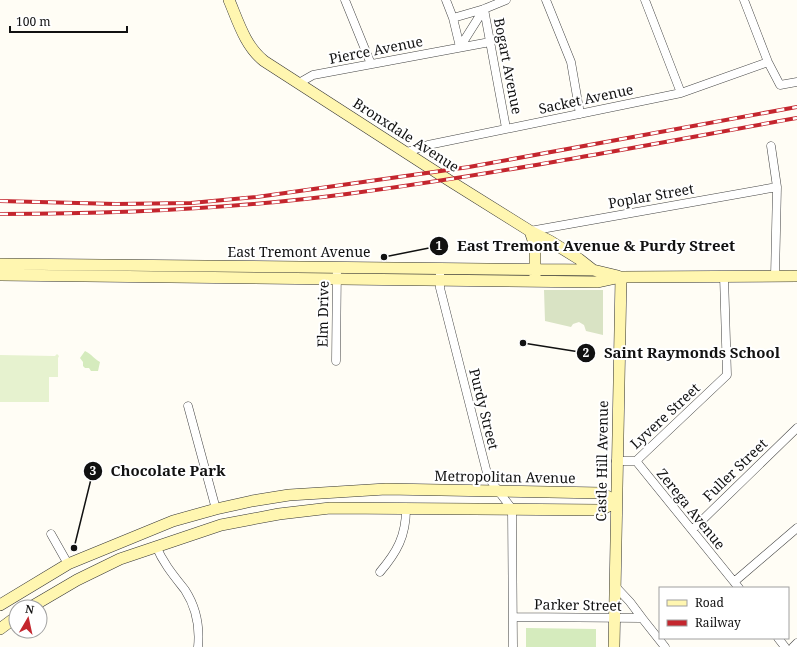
<svg xmlns="http://www.w3.org/2000/svg" width="797" height="647" font-family="'Noto Serif',serif">
	<style>
		.green { fill: #d5ebbd }
		.cemetery { fill: #d9e3c4 }
		.pitch { fill: #e6f2cf }
		.lines { fill: none; stroke-linecap: round; stroke-linejoin: round }
		.street-casing { stroke: #444; stroke-width: 9 }
		.secondary-casing { stroke: #333; stroke-width: 12 }
		.street { stroke: #fff; stroke-width: 8 }
		.secondary { stroke: #fff6b0; stroke-width: 11 }
		.rail-casing { stroke: #c4262e; stroke-width: 4 }
		.rail { stroke: #fff; stroke-width: 2.5; stroke-dasharray: 8; stroke-linecap: butt }
		.labels { text-anchor: middle; stroke-width: 4; stroke-linejoin: round; paint-order: stroke }
		.street-label { font-size: 14px; fill: #111; stroke: #fff }
		.leader { fill: none; stroke: #111; stroke-width: 1.5 }
		.callout-dot { fill: #111; stroke: #fff; stroke-width: 1.5 }
		.mark-label { font-size: 12px; text-anchor: middle; font-weight: bold; fill: #fff }
		.callout-label { font-size: 15px; text-anchor: middle; font-weight: bold; fill: #111; stroke: #fff; stroke-width: 4; stroke-linejoin: round; paint-order: stroke }
	</style>
	<rect width="100%" height="100%" fill="#fffdf5"/>
	<path class="green" d="M85,351C93,355 94,359 100,362L98,371H91L89,368H85L83,366V362L80,358Z
		M526,628L596,629V647H526Z"/>
	<path class="cemetery" d="M544,290H603V335L586,331L584,325L579,322L573,324L571,327L545,321Z"/>
	<path class="pitch" d="M57,354L59,356L58,358V377H49V402H0V355L55,356Z"/>
	<g class="lines">
		<g class="street-casing">
			<path id="street" d="M345,0L371,64
				M446,0L453,18L460,47
				M546,0L571,62L580,114
				M645,0L681,93
				M744,0L768,62L780,85L797,82
				M484,9L506,128
				M453,18L484,9L506,0
				M460,47L484,9
				M299,83L313,75L490,42
				M771,146L777,187L775,276
				M407,152L428,145L681,93L768,62
				M530,231L777,187
				M440,268V288L488,477L512,509L513,647
				M336,361L337,267
				M188,406L216,509
				M616,461H636
				M636,461L727,375L724,276
				M636,461L739,588
				M692,530L797,428
				M51,534L68,564
				M156,546C163,563 174,576 185,590C196,607 200,627 198,647
				M380,572C397,552 406,536 406,509
				M734,582L797,528
				M615,586L630,602L642,618
				M514,617L642,618L665,647
				M778,638L785,647
				M793,647L797,643"/>
		</g>
		<g class="secondary-casing">
			<path id="secondary" d="M229,0C238,21 245,46 264,61L450,181L530,231L550,241L579,259L593,270
				M530,231L535,246V277
				M0,264L593,270L618,276
				M0,275L598,282L621,277L797,276
				M0,605L68,564L112,546L173,521L216,509L252,501L289,495L386,489L602,493L616,502
				M31,607L77,580L120,559L221,525L279,514L330,508L601,510L616,502
				M0,629L16,617
				M614,647L621,277"/>
		</g>
		<use href="#street" class="street"/>
		<use href="#secondary" class="secondary"/>
		<g class="rail-casing">
			<path id="rail" d="M0,201L116,204L191,203L257,197L469,167L797,107
				M0,214C116,214 232,209 347,194C498,174 647,145 797,118"/>
		</g>
		<use href="#rail" class="rail"/>
	</g>
	<g class="labels">
		<g class="street-label">
			<text transform="translate(376 50) rotate(-11)" y="5">Pierce Avenue</text>
			<text transform="translate(508 66) rotate(79)" y="5">Bogart Avenue</text>
			<text transform="translate(586 99) rotate(-12)" y="5">Sacket Avenue</text>
			<text transform="translate(406 135) rotate(33)" y="5">Bronxdale Avenue</text>
			<text transform="translate(651 196) rotate(-10)" y="5">Poplar Street</text>
			<text x="299" y="257">East Tremont Avenue</text>
			<text transform="translate(323 314) rotate(-89)" y="5">Elm Drive</text>
			<text transform="translate(484 409) rotate(76)" y="5">Purdy Street</text>
			<text transform="translate(665 416) rotate(-43)" y="5">Lyvere Street</text>
			<text transform="translate(602 461) rotate(-89)" y="5">Castle Hill Avenue</text>
			<text transform="translate(735 470) rotate(-44)" y="5">Fuller Street</text>
			<text transform="translate(505 477) rotate(1)" y="5">Metropolitan Avenue</text>
			<text transform="translate(691 509) rotate(51)" y="5">Zerega Avenue</text>
			<text transform="translate(578 605) rotate(1)" y="5">Parker Street</text>
		</g>
	</g>
	<path class="leader" d="M384 257L439 246M523 343L586 353M74 548L93 471"/>
	<g class="callout-dot">
		<circle cx="384" cy="257" r="4"/>
		<circle cx="523" cy="343" r="4"/>
		<circle cx="74" cy="548" r="4"/>
		<circle cx="439" cy="246" r="10"/>
		<circle cx="586" cy="353" r="10"/>
		<circle cx="93" cy="471" r="10"/>
	</g>
	<g class="mark-label">
		<text x="439" y="250">1</text>
		<text x="586" y="357">2</text>
		<text x="93" y="475">3</text>
	</g>
	<g class="callout-label">
		<text x="596" y="251">East Tremont Avenue &amp; Purdy Street</text>
		<text x="692" y="358">Saint Raymonds School</text>
		<text x="168" y="476">Chocolate Park</text>
	</g>
	<rect x="659" y="587" width="130" height="52" fill="#ffffff" stroke="#a0a0a0"/>
	<rect x="667" y="600" width="20" height="6" fill="#fff6b0" stroke="#a0a0a0"/>
	<text x="695" y="607" font-size="12" fill="#111111">Road</text>
	<rect x="667" y="620" width="20" height="6" fill="#c4262e" stroke="#a0a0a0"/>
	<text x="695" y="627" font-size="12" fill="#111111">Railway</text>
	<g transform="translate(28 619) rotate(9)"><circle r="19" fill="#ffffff" stroke="#a0a0a0"/>
	<path d="M0-3L7 15L0 10L-7 15Z" fill="#c4262e"/>
	<text y="-6" font-size="11" font-weight="bold" text-anchor="middle" fill="#111111">N</text>
	</g>
	<path d="M10 26v6h117v-6" fill="none" stroke="#111111" stroke-width="2"/>
	<text x="16" y="26" font-size="12" fill="#111111" stroke="#ffffff" stroke-width="3" paint-order="stroke">100 m</text>
</svg>
